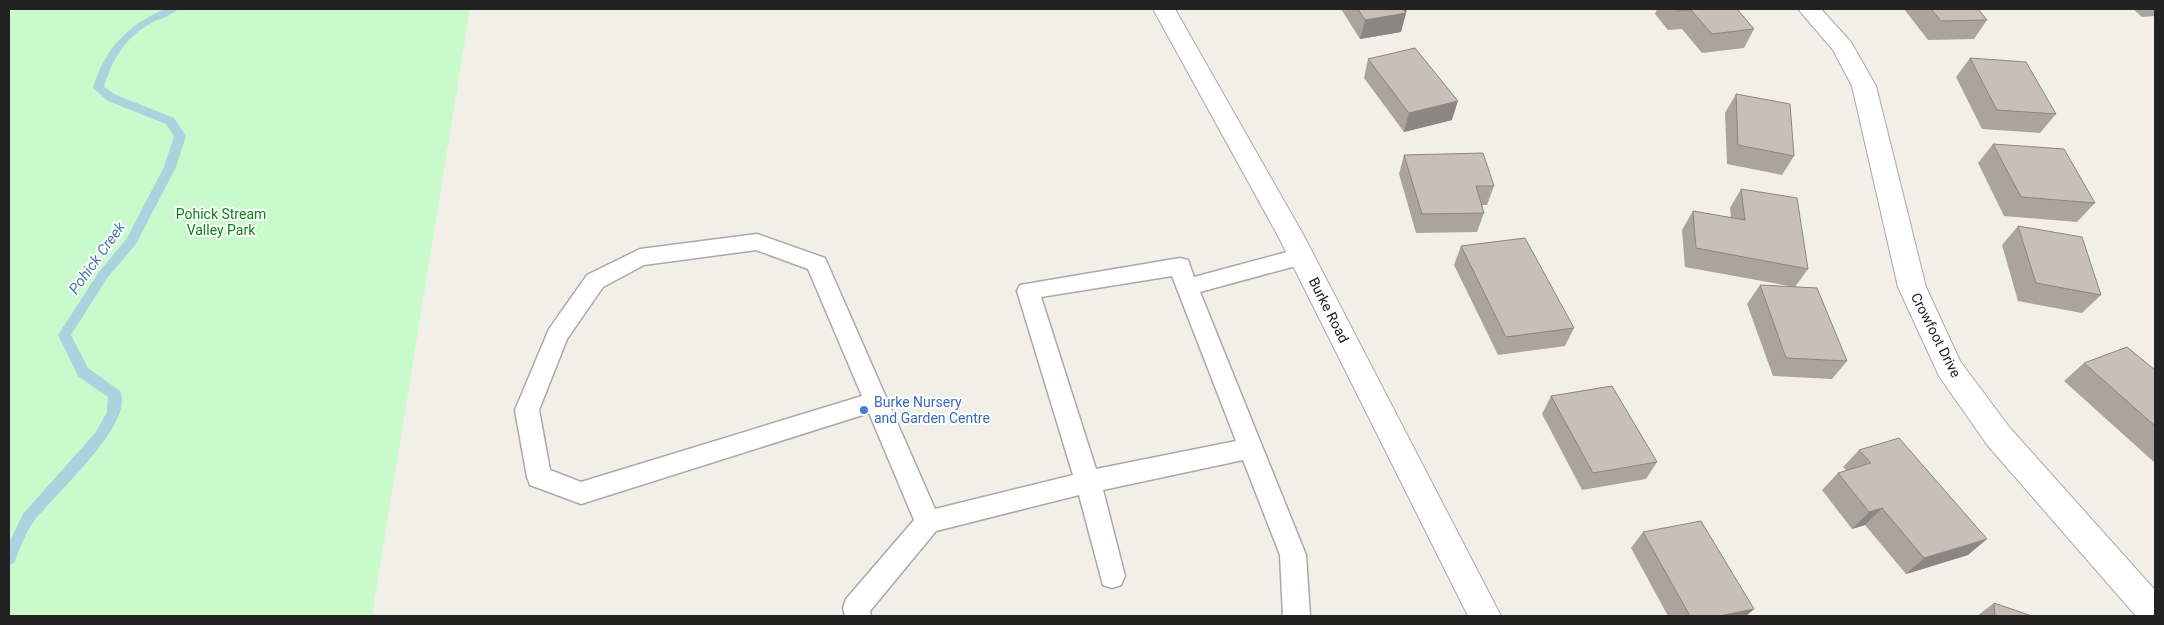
<svg xmlns="http://www.w3.org/2000/svg" width="2164" height="625" font-family="Roboto,sans-serif">
	<style>
		.park { fill: #c8facc }
		.lines { fill: none; stroke-linecap: round; stroke-linejoin: round }
		.stream { fill: #aad3df; fill-rule: evenodd }
		.service-casing { stroke: #a9a9a9; stroke-width: 3 }
		.minor-casing { stroke: #a9a9a9; stroke-width: 2 }
		.tertiary-casing { stroke: #a9a9a9; stroke-width: 2 }
		.service { fill: #fff; fill-rule: evenodd }
		.minor { fill: #fff; fill-rule: evenodd }
		.tertiary { fill: #fff; fill-rule: evenodd }
		.wall { fill: #aba49e }
		.shaded-wall { fill: #8b8681 }
		.building { fill: #c7bfb8; stroke: #8b8681 }
		.shop-dot { fill: #3f7fe0; stroke: #fff; stroke-width: 2 }
		.labels { text-anchor: middle; stroke-width: 4; stroke-linejoin: round; paint-order: stroke }
		.park-label { font-size: 14px; fill: #0c8416; stroke: #fff }
		.street-label { font-size: 14px; fill: #222; stroke: #fff }
		.shop-label { font-size: 14px; fill: #366cbe; stroke: #fff; text-anchor: start }
		.water-label { font-size: 15px; font-style: italic; fill: #4a7aab; stroke: #fff }
	</style>
	<rect width="100%" height="100%" fill="#f2efe9"/>
	<path class="park" d="M9,9H470L372,616H9Z"/>
	<g class="lines">
		<path class="stream" d="M165,9H178C171,16 159,19 151,23C125,38 112,59 104,87L116,95L174,118L186,136L176,167L136,244L107,278L71,335L88,368L120,391C136,423 53,496 34,521C25,533 20,549 14,563L9,565V543L23,514L95,433L107,412L108,397L78,376L58,335L99,272L127,238L164,167L174,136L166,124L108,101L93,88C105,49 127,25 165,9Z"/>
		<g class="service-casing">
			<path id="service" d="M757,234L825,258L935,509L1073,475L1017,291L1020,285L1180,258L1188,260L1194,277L1302,248L1310,250L1313,256L1310,262L1200,292L1306,555L1310,616H1283L1280,555L1243,460L1103,490L1125,576L1121,585L1112,588L1103,585L1079,495L936,531L870,611L871,616H845L843,608L846,599L914,520L869,413L581,504L530,485L527,477L515,410L549,329L587,275L640,249ZM756,250L808,269L862,396L581,482L550,470L539,410L567,339L603,287L644,265ZM1172,276L1236,441L1096,469L1041,297Z"/>
		</g>
		<g class="minor-casing">
			<path id="minor" d="M1798,9H1821L1851,42L1876,86L1926,287L1960,361L2010,428L2155,590V616H2136L1988,446L1939,376L1898,287L1852,86L1833,50Z"/>
		</g>
		<g class="tertiary-casing">
			<path id="tertiary" d="M1153,9H1175L1304,236L1501,616H1468L1278,236Z"/>
		</g>
		<use href="#service" class="service"/>
		<use href="#minor" class="minor"/>
		<use href="#tertiary" class="tertiary"/>
	</g>
	<path class="wall" d="M1341,9H1407L1401,32L1360,39Z
		M1657,9H1737L1754,29L1744,48L1702,53L1682,29L1668,30L1655,14Z
		M1904,9H1978L1987,20L1974,39L1928,40Z
		M2133,9H2155V16L2142,17Z
		M1970,58L2056,114L2040,133L1982,129L1956,77Z
		M1368,59L1452,120L1404,132L1364,78Z
		M1736,94L1794,156L1782,175L1727,164L1725,113Z
		M1993,144L2095,203L2077,222L2004,216L1978,163Z
		M1404,155L1494,186L1487,205H1482L1484,213L1477,232L1416,233L1399,174Z
		M1741,189L1808,269L1795,287L1685,267L1682,230L1693,211L1731,218L1730,208Z
		M2018,226L2101,295L2082,313L2018,301L2002,245Z
		M1461,246L1574,328L1565,346L1498,355L1454,265Z
		M1760,285L1847,361L1832,379L1773,376L1747,304Z
		M2084,363L2155,370V463L2064,381Z
		M1551,396L1657,462L1646,479L1582,490L1542,414Z
		M1859,450L1968,555L1906,574L1865,525L1852,529L1822,490L1838,473L1847,471L1843,467Z
		M1643,532L1754,609L1746,616H1668L1631,548Z
		M1994,603L2032,616H1977Z"/>
	<path class="shaded-wall" d="M1392,9H1407L1401,32L1360,39L1365,20Z
		M1458,101L1452,120L1404,132L1409,113Z
		M1882,508L1865,525L1852,529L1869,512Z
		M1987,539L1968,555L1906,574L1924,558Z
		M1754,609L1746,616H1719Z"/>
	<path class="building" d="M1358,9H1403L1406,13L1365,20Z
		M1675,9H1737L1754,29L1712,34L1691,10L1677,11Z
		M1931,9H1978L1987,20L1941,21Z
		M1415,48L1458,101L1409,113L1368,59Z
		M1970,58L2026,62L2056,114L1997,110Z
		M1736,94L1790,104L1794,156L1738,145Z
		M1993,144L2064,149L2095,203L2021,197Z
		M1483,153L1494,186H1476L1484,213L1422,214L1404,155Z
		M1741,189L1797,198L1808,269L1696,248L1693,211L1745,220Z
		M2018,226L2082,237L2101,295L2036,283Z
		M1525,238L1574,328L1506,337L1461,246Z
		M1760,285L1817,288L1847,361L1786,358Z
		M2127,347L2155,370V426L2084,363Z
		M1612,386L1657,462L1593,473L1551,396Z
		M1899,438L1987,539L1924,558L1882,508L1869,512L1838,473L1871,463L1859,450Z
		M1701,521L1754,609L1719,616H1690L1643,532Z
		M1994,603L2032,616H1995Z"/>
	<circle class="shop-dot" cx="864" cy="410" r="5"/>
	<g class="labels">
		<g class="park-label">
			<text x="221" y="219">Pohick Stream<tspan x="221" dy="16">Valley Park</tspan></text>
		</g>
		<g class="street-label">
			<text transform="translate(1329 310) rotate(63)" y="5">Burke Road</text>
			<text transform="translate(1936 335) rotate(63)" y="5">Crowfoot Drive</text>
		</g>
		<g class="shop-label">
			<text x="874" y="407">Burke Nursery<tspan x="874" dy="16">and Garden Centre</tspan></text>
		</g>
		<g class="water-label">
			<text transform="translate(97 258) rotate(-54)" y="5">Pohick Creek</text>
		</g>
	</g>
	<rect width="2164" height="625" fill="none" stroke="#222222" stroke-width="20"/>
</svg>
